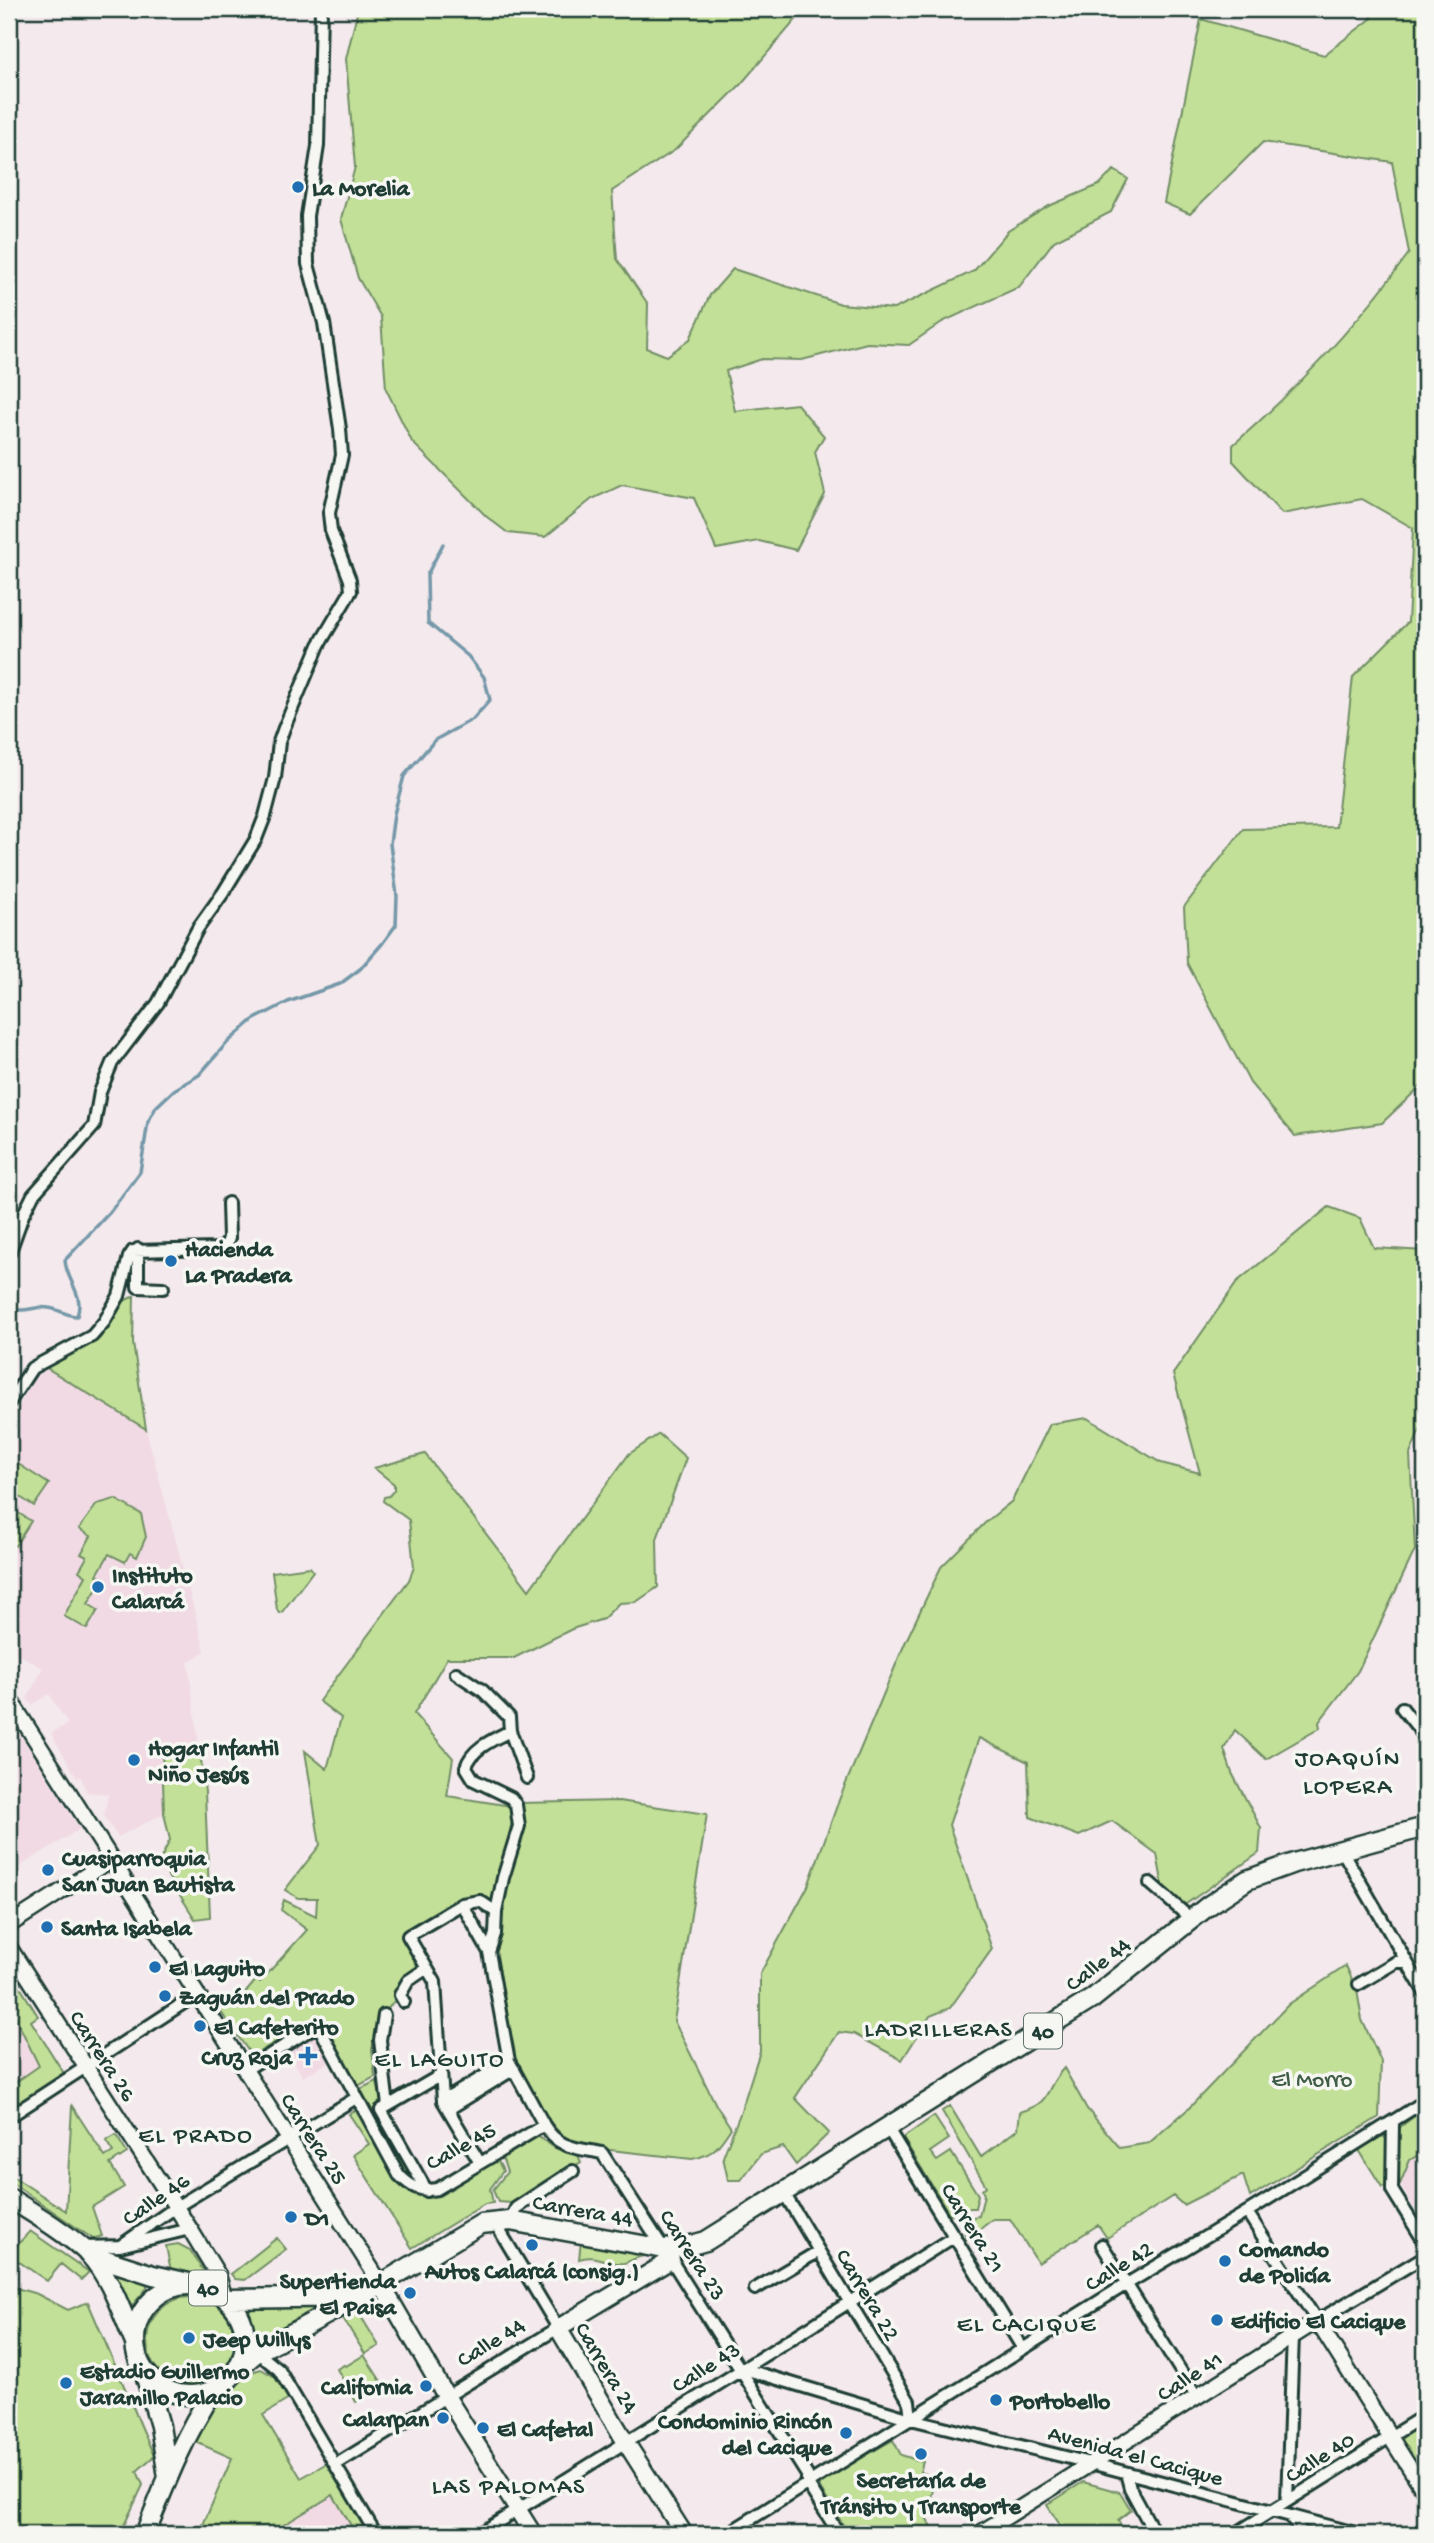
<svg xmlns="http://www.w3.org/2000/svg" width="1434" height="2543" font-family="'Gochi Hand',sans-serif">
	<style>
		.built { fill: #f1dae4 }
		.green { fill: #c3e098; stroke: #718e66; stroke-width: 2 }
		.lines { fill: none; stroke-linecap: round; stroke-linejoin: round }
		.stream { stroke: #7498a9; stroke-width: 3.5 }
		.minor-casing { stroke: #1f3d34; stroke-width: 16 }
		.tertiary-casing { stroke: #1f3d34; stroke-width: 19 }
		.secondary-casing { stroke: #1f3d34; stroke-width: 21 }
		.primary-casing { stroke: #1f3d34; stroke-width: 23 }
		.trunk-casing { stroke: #1f3d34; stroke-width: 23 }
		.minor { stroke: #f6f6f2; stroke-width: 10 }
		.tertiary { stroke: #f6f6f2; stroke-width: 14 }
		.secondary { stroke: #f6f6f2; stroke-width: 16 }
		.primary { stroke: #f6f6f2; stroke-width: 18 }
		.trunk { stroke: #f6f6f2; stroke-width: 18 }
		.poi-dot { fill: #1f6fb2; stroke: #f6f6f2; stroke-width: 2.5 }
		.labels { text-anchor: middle; stroke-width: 7; stroke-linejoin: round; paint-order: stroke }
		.shield { fill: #f6f6f2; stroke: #60746d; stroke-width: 2 }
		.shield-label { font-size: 21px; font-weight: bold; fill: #1f3d34 }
		.poi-label { font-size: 23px; font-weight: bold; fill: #1f3d34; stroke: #f6f6f2; text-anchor: start }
		.street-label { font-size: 23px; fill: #1f3d34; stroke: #f6f6f2 }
		.park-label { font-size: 23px; fill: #405e48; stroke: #f6f6f2 }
		.neighbourhood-label { font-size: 24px; letter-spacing: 2px; fill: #1f3d34; stroke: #f6f6f2 }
	</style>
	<rect width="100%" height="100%" fill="#f4e9ec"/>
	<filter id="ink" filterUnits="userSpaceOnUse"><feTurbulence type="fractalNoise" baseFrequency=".0143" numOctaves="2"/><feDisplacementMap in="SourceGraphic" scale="14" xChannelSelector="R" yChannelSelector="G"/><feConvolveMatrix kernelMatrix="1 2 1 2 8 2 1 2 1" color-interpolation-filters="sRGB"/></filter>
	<g filter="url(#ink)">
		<path class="built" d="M42,1365L146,1429L205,1651L188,1662L205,1792L118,1837L104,1816L108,1794L87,1792L80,1776L77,1778L51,1733L68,1724L49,1694L32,1705L27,1699L43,1668L9,1649V1423Z
			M9,1717L80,1829L9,1873Z
			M9,2004L39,2067L9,2087Z
			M314,2034L330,2061L303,2077L287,2050Z
			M1425,2123V2226L1400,2184Z
			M335,2474L371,2534H287L282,2526L333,2495Z"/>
		<path class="green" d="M358,9H805L741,84L675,150L612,191L617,259L648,304L647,348L667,356L690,339L710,295L733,269L841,304L894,309L974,271L1008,231L1049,206L1099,185L1114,170L1128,179L1111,212L1054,241L1019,287L942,322L909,345L867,343L802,360L762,359L726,371L735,411L797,404L824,436L815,452L825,494L796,550L759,541L716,549L694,498L622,485L592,499L545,537L508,533L487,517L412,442L386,389L381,317L358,278L341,219L355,167L346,59Z
			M1366,9H1425V1082L1382,1123L1295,1136L1250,1083L1187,963L1184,907L1243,829L1336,827L1353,677L1408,622L1413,528L1362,499L1282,514L1233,461V445C1300,386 1357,325 1409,253L1392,162L1263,142L1190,214L1164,203L1201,19L1324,55L1372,18Z
			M1329,1207L1360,1218L1374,1248L1425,1251V1418L1410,1454L1415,1550L1358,1671L1319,1722L1320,1728L1266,1759L1235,1730L1224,1749L1232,1773L1261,1828L1259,1853L1183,1906L1163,1887L1157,1854L1112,1821L1079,1836L1030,1817L1028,1762L979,1738L949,1825L992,1949L950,2008L930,2016L902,2060L854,2034L839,2032L795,2098L829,2133L796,2165L783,2147L761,2154L741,2180H728L723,2157L741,2111L760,2051V1974L808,1886L839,1800L905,1643L941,1567L986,1522L1012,1501L1050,1424L1087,1418L1161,1463L1200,1473L1173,1374L1238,1281Z
			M134,1296L133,1343L146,1429L42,1365L100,1338L122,1302Z
			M659,1434L686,1458L657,1539L658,1587L636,1602L619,1603L603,1619L572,1629L514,1658H447L414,1714L453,1758L447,1796L511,1806L514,1813L493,1904L483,1897L405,1933L421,1966L387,2010L382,2011L372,2049L375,2077L356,2087L319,2017L252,2056L218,2008L226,2001L233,2008L256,1980L260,1982L307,1930L281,1910L284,1900L316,1916L317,1898H298L285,1890L320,1845L305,1751L327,1769L341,1718L319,1701L409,1580L414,1567L409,1520L383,1501L384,1497L389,1496L394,1490V1484L374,1468L425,1454L529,1590L629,1454Z
			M9,1458L49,1484L34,1506L9,1490Z
			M115,1499L141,1514L146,1537L137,1557L130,1553L125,1562L109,1554L97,1575L107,1581L102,1580L88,1604L98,1610L87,1629L64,1616L86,1576L79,1571L87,1557L81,1554L91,1536L79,1529L97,1504Z
			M9,1507L31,1521L15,1546L9,1542Z
			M310,1567L313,1571L282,1612L279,1613L277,1610L272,1572Z
			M199,1744L205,1792L210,1917L195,1919L159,1862L170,1840L164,1813L162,1749L175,1751Z
			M619,1801L707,1814L674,2021L716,2105L731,2128C720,2145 713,2156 692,2159L601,2149L565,2139L549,2121L515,2058L496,1952L513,1856L519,1803Z
			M1346,1966L1357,1990L1362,2020L1381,2061L1379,2117L1250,2197L1243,2175L1183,2205L1173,2196L1107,2238L1098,2225L1038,2263L1010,2219H993L966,2240L964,2227L967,2218L979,2216L984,2195L982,2190L986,2186L942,2111L950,2106L981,2157L1018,2129L1020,2112C1054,2102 1043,2090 1064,2068L1087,2109L1120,2148L1149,2143L1188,2109L1289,2004Z
			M17,1982L38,2016L31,2021L65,2075L9,2110V2087L39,2066L9,2004V1986Z
			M377,2081L382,2107L378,2110L410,2173L408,2175L403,2173L358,2090Z
			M72,2106L105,2157L113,2152L106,2141L116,2135L127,2153L110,2164L124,2187L92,2207L102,2236L93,2239L9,2181V2174L66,2211Z
			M1425,2108V2151L1410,2160L1400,2184L1397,2183L1399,2128Z
			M355,2110C382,2134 387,2204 436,2195L497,2159L503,2171L490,2189L493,2203L485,2204L412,2248L353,2155L369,2144L349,2114Z
			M934,2116L949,2139L930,2152L937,2161L951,2152L978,2195L975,2208H960L950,2215L903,2138Z
			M537,2136L555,2148L578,2155L581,2162L512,2203L498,2202L493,2190L507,2172L502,2157Z
			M1382,2136L1388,2139V2184L1382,2187L1359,2150Z
			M30,2231L89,2272L81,2280L61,2264L47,2281L15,2259L9,2264V2254Z
			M277,2238L286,2249L245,2280L235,2279L231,2274Z
			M581,2241L646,2255L645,2256C637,2256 632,2261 624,2263C606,2265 598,2253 579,2259Z
			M178,2244L190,2250L208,2278L171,2271L166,2246Z
			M115,2271L147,2284V2288L131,2307L113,2273Z
			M9,2286L37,2294L68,2310L88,2302L154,2456L137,2471L143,2485L120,2534H9Z
			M147 2341a44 44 0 1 1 88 0a44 44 0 1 1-88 0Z
			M250,2305L315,2306L318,2310L257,2342L253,2323L247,2309Z
			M357,2310L379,2346L365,2354L343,2318Z
			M364,2355L384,2386L356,2402L337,2369L344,2365L346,2366Z
			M261,2369L275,2377L289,2399L263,2415L301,2478L327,2463L371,2534H356L333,2495L282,2526L273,2534H199L232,2458L198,2443L193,2436C206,2412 235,2375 261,2369Z
			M1425,2421V2480L1397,2438Z
			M893,2440L901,2455L923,2462L920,2472L929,2475L928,2479L935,2482L926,2517L935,2534H849L819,2487L821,2481Z
			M1083,2482L1120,2492L1131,2510L1118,2520L1126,2534H1112L1109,2530L1101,2534H1053L1062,2528L1047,2505Z"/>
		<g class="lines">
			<path class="stream" d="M9,1308C27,1314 33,1305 49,1308C59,1309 66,1316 77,1316C85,1294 66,1281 65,1260L110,1212L140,1172L148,1122L156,1107L174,1090L199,1075L227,1043L253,1020L288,1002L340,984L360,969L382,944L396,925L397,896L390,844L394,814L404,776L435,740L473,719L490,700L484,677L468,656L428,623L427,575L443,544"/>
			<g class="minor-casing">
				<path id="minor" d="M138,1249V1287L163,1288
					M9,1254L23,1215L33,1195L94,1126L100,1092L112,1063L158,1003L198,928L223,893L256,839L265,816L275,778L279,742L284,728L319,645L351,591L350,580L331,531L329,513L342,455L340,429L324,323L308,264L307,216L318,146L321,9
					M9,1403L32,1368L92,1336L104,1322L119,1296L129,1257L133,1251L217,1249L226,1246L229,1238L228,1203
					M456,1673L483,1691L509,1717L510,1731C494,1739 472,1748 466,1767L474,1780L511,1798L516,1805L519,1826L503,1878L496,1912
					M1402,1708L1425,1737
					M510,1731L527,1778
					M1341,1849L1425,1993
					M1150,1883L1191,1919
					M462,1904L489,1952L509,2061L544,2125C558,2149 577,2148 602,2153L664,2249
					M1359,1984L1396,1962H1406
					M404,2002L400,1995L408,1981L427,1968
					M384,2015L380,2040L388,2106
					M245,2070L318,2025L399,2175C411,2187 420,2192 437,2189L544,2125
					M443,2101L509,2061
					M449,2109L514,2069
					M9,2117L196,1995
					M1393,2122L1392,2190L1425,2243
					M887,2127L1023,2349
					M480,2163L443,2101L435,1982L408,1936L462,1904L480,1901L496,1912L495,1934L489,1952
					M427,2191L381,2110L441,2075
					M784,2193L909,2401L911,2419
					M1247,2212L1317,2321L1425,2256
					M510,2221L516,2208L573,2171
					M1102,2245L1197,2397
					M120,2246L176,2207L356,2098
					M83,2247L120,2246L190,2229
					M671,2260L807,2475V2483L839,2534
					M755,2289L819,2251
					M257,2352L279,2370L376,2534
					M741,2368L911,2419L1094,2464L1359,2534
					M335,2465L558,2328L494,2221
					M1126,2473L1130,2488L1155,2534
					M1287,2500L1293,2336
					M1290,2516L1303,2534
					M479,2534L955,2236
					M727,2534L1125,2285L1247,2212L1425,2101
					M1235,2534L1425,2415"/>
			</g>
			<g class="tertiary-casing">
				<path id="tertiary" d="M9,1698L381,2284
					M9,1925L110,1860
					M9,1947L190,2229L218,2275L224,2296
					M979,2534L1317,2321L1425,2492"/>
			</g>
			<g class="secondary-casing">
				<path id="secondary" d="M664,2249L671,2260L558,2328L625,2441L684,2534
					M381,2284L446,2396L533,2534"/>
			</g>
			<g class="primary-casing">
				<path id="primary" d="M145,2374L160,2426L168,2477
					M145,2534C165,2484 184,2435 214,2390"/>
			</g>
			<g class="trunk-casing">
				<path id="trunk" d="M9,2198C33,2213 70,2235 90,2255C112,2280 122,2314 135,2343
					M88,2254L153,2275L189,2283
					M135 2340a55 55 0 1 1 110 0a55 55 0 1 1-110 0Z
					M227,2299L356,2297
					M238,2368L257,2352L359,2297L481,2224L510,2221L664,2249L684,2247L706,2241L1092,1999L1208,1906L1247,1880L1294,1863L1425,1827"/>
			</g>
			<use href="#minor" class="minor"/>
			<use href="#tertiary" class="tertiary"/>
			<use href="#secondary" class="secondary"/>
			<use href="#primary" class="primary"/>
			<use href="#trunk" class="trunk"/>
		</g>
	</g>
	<g class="poi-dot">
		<circle cx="298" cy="187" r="7"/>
		<circle cx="171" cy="1261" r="7"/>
		<circle cx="98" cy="1587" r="7"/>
		<circle cx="134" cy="1760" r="7"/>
		<circle cx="48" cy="1870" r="7"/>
		<circle cx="47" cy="1927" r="7"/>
		<circle cx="155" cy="1967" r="7"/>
		<circle cx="165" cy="1996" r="7"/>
		<circle cx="200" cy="2026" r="7"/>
		<path d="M304.5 2045.5h7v7h7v7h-7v7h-7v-7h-7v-7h7z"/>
		<circle cx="291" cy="2217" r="7"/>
		<circle cx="532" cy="2245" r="7"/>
		<circle cx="1225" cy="2261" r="7"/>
		<circle cx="410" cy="2293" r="7"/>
		<circle cx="1217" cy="2320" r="7"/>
		<circle cx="189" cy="2338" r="7"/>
		<circle cx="66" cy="2383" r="7"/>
		<circle cx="426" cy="2386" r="7"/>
		<circle cx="996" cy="2400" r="7"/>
		<circle cx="443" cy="2418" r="7"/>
		<circle cx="483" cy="2428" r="7"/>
		<circle cx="846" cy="2433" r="7"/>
		<circle cx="921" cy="2454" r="7"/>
	</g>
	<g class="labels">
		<g class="shield">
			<rect x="1024" y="2013.5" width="38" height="35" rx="5"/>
			<rect x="189" y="2270.5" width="38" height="35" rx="5"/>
		</g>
		<g class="shield-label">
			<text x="1043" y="2038">40</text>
			<text x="208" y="2295">40</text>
		</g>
		<g class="poi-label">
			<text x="312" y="195">La Morelia</text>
			<text x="185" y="1256">Hacienda<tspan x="185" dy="26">La Pradera</tspan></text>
			<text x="112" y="1582">Instituto<tspan x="112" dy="26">Calarcá</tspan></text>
			<text x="148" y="1755">Hogar Infantil<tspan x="148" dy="26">Niño Jesús</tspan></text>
			<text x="62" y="1865">Cuasiparroquia<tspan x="62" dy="26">San Juan Bautista</tspan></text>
			<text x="61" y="1935">Santa Isabela</text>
			<text x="169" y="1975">El Laguito</text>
			<text x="179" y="2004">Zaguán del Prado</text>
			<text x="214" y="2034">El Cafeterito</text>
			<text x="292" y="2064" text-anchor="end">Cruz Roja</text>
			<text x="305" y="2225">D1</text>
			<text x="1239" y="2256">Comando<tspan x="1239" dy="26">de Policía</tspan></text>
			<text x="532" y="2278" text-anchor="middle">Autos Calarcá (consig.)</text>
			<text x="396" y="2288" text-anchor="end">Supertienda<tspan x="396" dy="26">El Paisa</tspan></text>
			<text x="1231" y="2328">Edificio El Cacique</text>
			<text x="203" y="2346">Jeep Willys</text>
			<text x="80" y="2378">Estadio Guillermo<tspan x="80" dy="26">Jaramillo Palacio</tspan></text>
			<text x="412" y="2394" text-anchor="end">California</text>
			<text x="1010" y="2408">Portobello</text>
			<text x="429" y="2426" text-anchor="end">Calarpan</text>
			<text x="832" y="2428" text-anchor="end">Condominio Rincón<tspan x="832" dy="26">del Cacique</tspan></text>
			<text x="497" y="2436">El Cafetal</text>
			<text x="921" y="2487" text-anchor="middle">Secretaría de<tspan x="921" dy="26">Tránsito y Transporte</tspan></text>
		</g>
		<g class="street-label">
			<text transform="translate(1097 1963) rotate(-37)" y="8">Calle 44</text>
			<text transform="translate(104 2055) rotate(57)" y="8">Carrera 26</text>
			<text transform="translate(315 2138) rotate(57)" y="8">Carrera 25</text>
			<text transform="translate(460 2145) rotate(-29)" y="8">Calle 45</text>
			<text transform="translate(155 2198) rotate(-34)" y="8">Calle 46</text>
			<text transform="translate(583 2209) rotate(10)" y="8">Carrera 44</text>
			<text transform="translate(974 2227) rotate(58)" y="8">Carrera 21</text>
			<text transform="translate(694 2254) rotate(57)" y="8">Carrera 23</text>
			<text transform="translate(1118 2265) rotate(-32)" y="8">Calle 42</text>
			<text transform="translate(869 2294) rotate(59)" y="8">Carrera 22</text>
			<text transform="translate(490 2341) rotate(-31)" y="8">Calle 44</text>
			<text transform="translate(705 2366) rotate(-32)" y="8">Calle 43</text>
			<text transform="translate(608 2367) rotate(59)" y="8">Carrera 24</text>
			<text transform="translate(1189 2375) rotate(-33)" y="8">Calle 41</text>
			<text transform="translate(1136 2454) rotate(15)" y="8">Avenida el Cacique</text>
			<text transform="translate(1319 2456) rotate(-32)" y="8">Calle 40</text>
		</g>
		<g class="park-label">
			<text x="1312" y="2086">El Morro</text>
		</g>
		<g class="neighbourhood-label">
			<text x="1348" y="1765">JOAQUÍN<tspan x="1348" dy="28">LOPERA</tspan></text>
			<text x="939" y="2036">LADRILLERAS</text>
			<text x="440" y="2066">EL LAGUITO</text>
			<text x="196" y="2142">EL PRADO</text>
			<text x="1027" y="2331">EL CACIQUE</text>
			<text x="509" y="2493">LAS PALOMAS</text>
		</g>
	</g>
	<rect width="1434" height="2543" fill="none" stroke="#f6f6f2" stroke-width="35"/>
	<rect x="18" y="18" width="1399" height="2508" fill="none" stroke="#1f3d34" stroke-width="2.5" filter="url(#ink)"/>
</svg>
